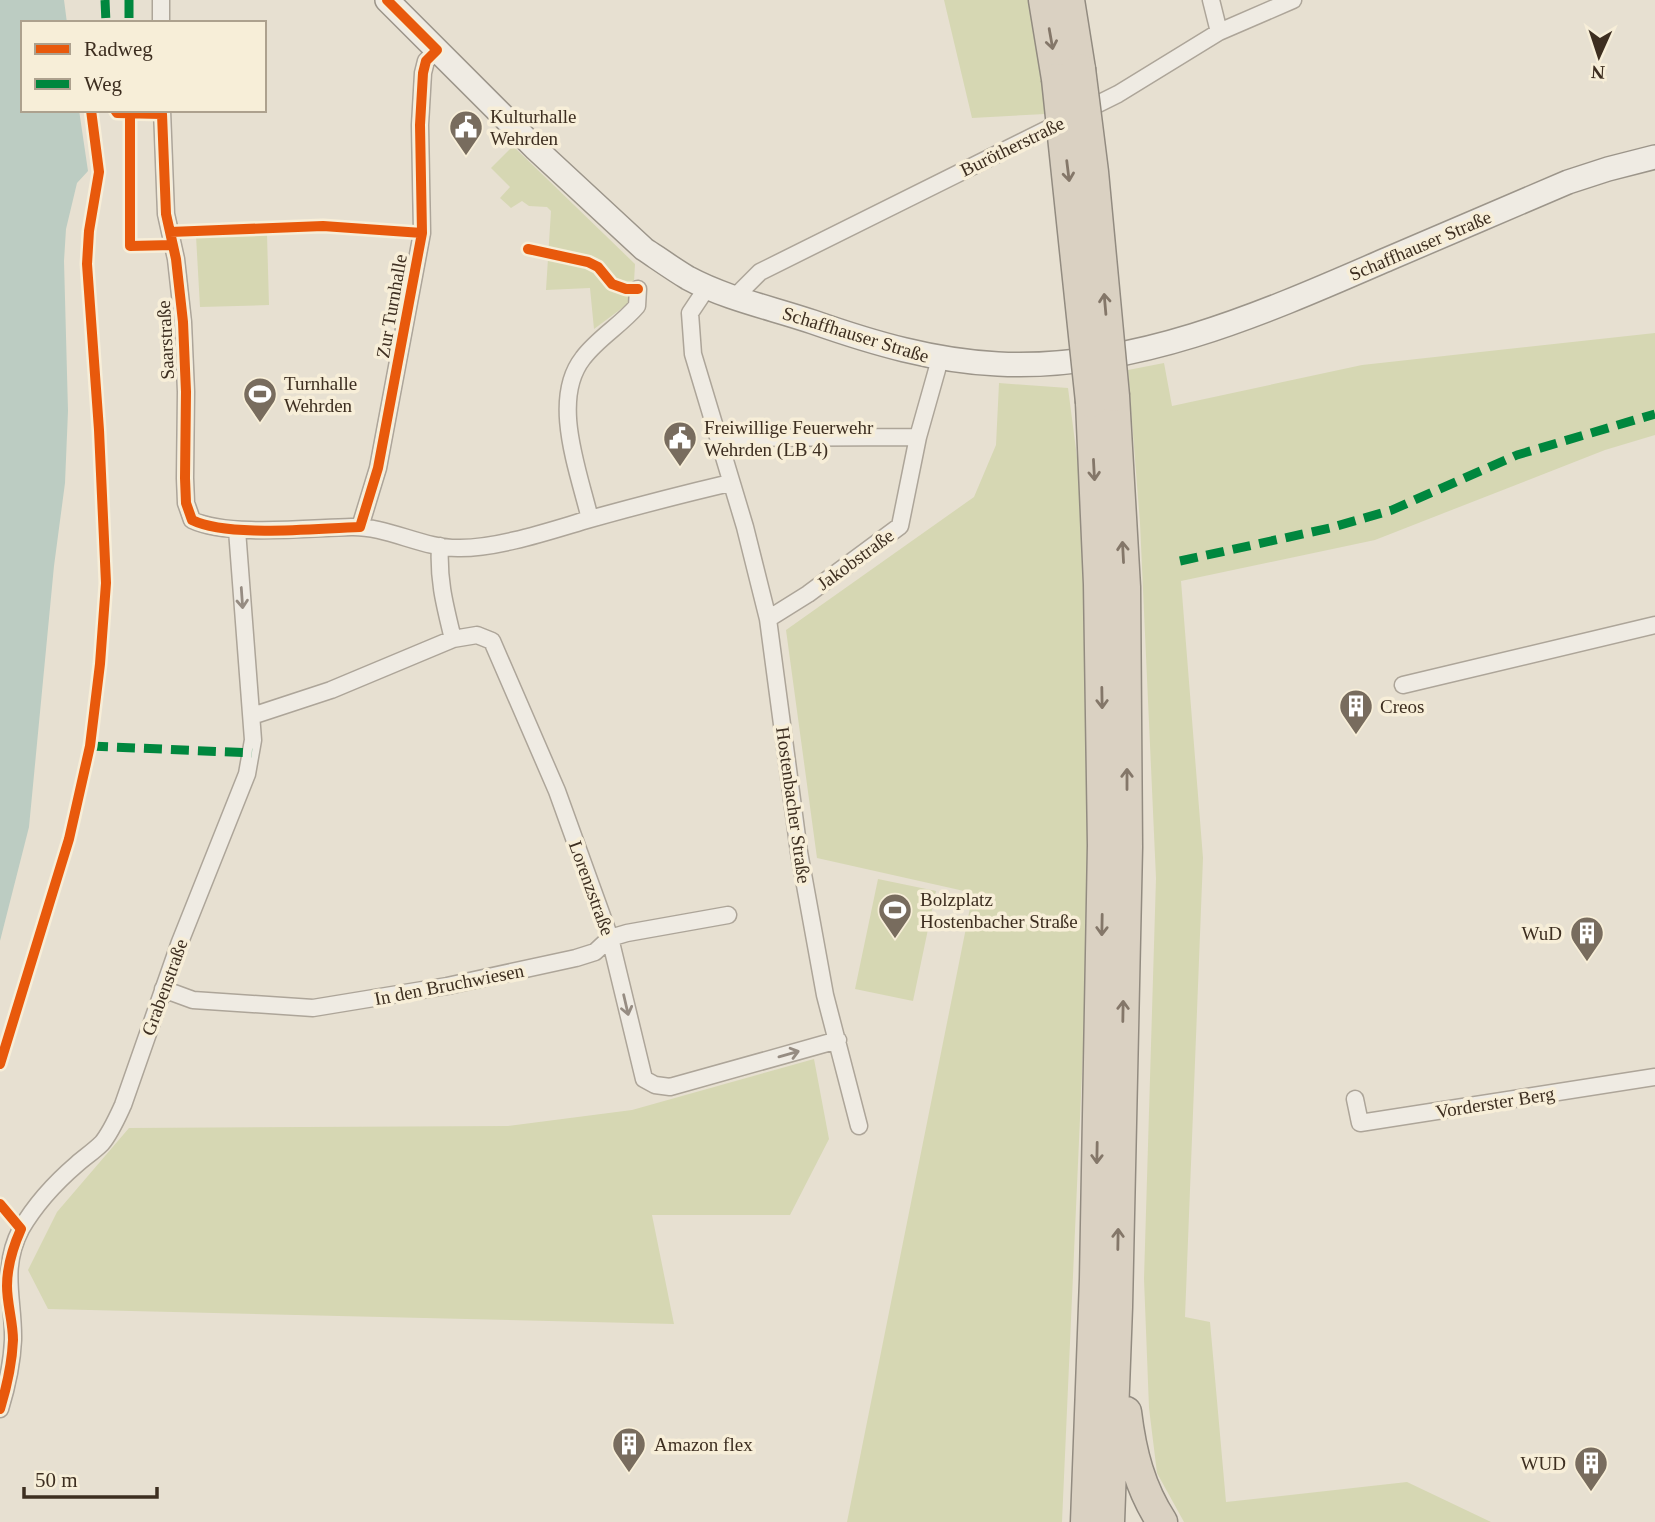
<svg xmlns="http://www.w3.org/2000/svg" width="1655" height="1522" font-family="'Times New Roman',serif">
	<style>
		.green { fill: #d6d7b3 }
		.water { fill: #bcccc2 }
		.lines { fill: none; stroke-linecap: round; stroke-linejoin: round }
		.street-casing { stroke: #ada599; stroke-width: 19 }
		.secondary-casing { stroke: #9c958a; stroke-width: 26 }
		.highway-casing { stroke: #928b80; stroke-width: 33 }
		.street { stroke: #efebe3; stroke-width: 16 }
		.secondary { stroke: #efebe3; stroke-width: 23 }
		.highway { stroke: #dad1c2; stroke-width: 30 }
		.highway-bridge-casing { stroke: #928b80; stroke-width: 33; stroke-linecap: butt }
		.highway-bridge { stroke: #dad1c2; stroke-width: 30 }
		.quiet { stroke: #00873e; stroke-width: 9; stroke-dasharray: 18 9; stroke-linecap: butt }
		.cycleway-casing { stroke: #f7eed8; stroke-width: 15 }
		.cycleway { stroke: #e8590c; stroke-width: 10 }
		.oneway { stroke: #847769 }
		.oneway2 { stroke: #968c82 }
		.labels { text-anchor: middle; stroke-width: 7; stroke-linejoin: round; paint-order: stroke }
		.poi-label { font-size: 19px; fill: #3d2e20; stroke: #f7eed8; text-anchor: start }
		.street-label { font-size: 19px; fill: #3d2e20; stroke: #f7eed8 }
	</style>
	<rect width="100%" height="100%" fill="#e7e0d1"/>
	<path class="green" d="M944,0H1031L1037,33L1045,114L972,118Z
		M513,146L635,264L633,300L594,329L590,288L546,290L551,211L547,207L529,206L522,201L511,208L500,198L510,187L491,168Z
		M267,234L269,305L200,307L196,236Z
		M1655,333V435L1605,450L1375,540L1181,581L1203,858L1185,1317L1210,1322L1226,1502L1407,1482L1491,1522H1184L1157,1473L1149,1408L1144,1279L1156,878L1140,523L1128,370L1164,363L1172,406L1362,365Z
		M999,383L1068,388L1084,511L1093,827L1062,1522H847L973,893L817,858L786,630L974,497L996,445Z
		M878,879L936,891L913,1001L855,989Z
		M814,1059L829,1139L790,1215H652L674,1324L48,1309L28,1270L57,1212L129,1128L508,1126L632,1110Z"/>
	<path class="water" d="M0,0H64L67,23H23V110H79L88,171L77,183L66,229L64,261L68,411L65,483L54,566L29,827L0,941Z"/>
	<g class="lines">
		<g class="street-casing">
			<path id="street" d="M161,0V23
				M1211,0L1219,32
				M162,110L166,214L176,259L183,322L186,392L185,478L186,503L192,520C228,537 308,528 351,527C388,526 423,549 460,548C500,548 552,530 590,519C637,506 683,494 730,483
				M708,286L690,313L693,354L745,527L768,619L799,852L825,995L859,1126
				M735,297L760,272L1118,94L1219,32L1293,0
				M719,438L918,437
				M590,519C579,472 550,400 583,358C598,338 621,325 637,306L638,289
				M360,527L378,468L422,233L420,125L423,73L426,61L437,50
				M440,546C438,581 445,606 453,639L477,635L492,641L557,791L610,938L644,1079L655,1085L670,1087L838,1040
				M768,619L808,594L900,526L918,437L940,359
				M1403,685L1655,625
				M252,716L331,690L453,639
				M163,989L193,1000L313,1008L447,986L576,958L595,952L610,938L627,933L728,915
				M1355,1099L1360,1123L1655,1077
				M0,1409C7,1386 12,1364 13,1340C14,1300 0,1269 21,1229C35,1205 56,1182 77,1164C85,1157 94,1151 102,1143C111,1132 117,1118 123,1105L180,942L247,774L253,740L237,530"/>
		</g>
		<g class="secondary-casing">
			<path id="secondary" d="M387,0L536,149L644,249C659,259 673,269 688,278C727,299 772,308 813,322C873,343 934,361 998,364C1134,371 1266,312 1388,259C1448,233 1508,208 1568,182L1608,169L1655,157"/>
		</g>
		<g class="highway-casing">
			<path id="highway" d="M1044,0L1057,79
				M1069,0L1080,69
				M1126,1412C1131,1453 1140,1488 1162,1522
				M1086,1522L1095,1279L1103,845L1099,584L1091,402
				M1109,1522L1117,1307L1127,847L1125,587L1114,396"/>
		</g>
		<use href="#street" class="street"/>
		<use href="#secondary" class="secondary"/>
		<use href="#highway" class="highway"/>
		<g class="highway-bridge-casing">
			<path id="highway-bridge" d="M1080,69L1093,172L1114,396
				M1057,79L1091,402"/>
		</g>
		<use href="#highway-bridge" class="highway-bridge"/>
		<path class="quiet" d="M105,0L106,23
			M129,0V23
			M1180,561L1330,528L1392,510L1517,455L1655,414
			M90,746L252,753"/>
		<g class="cycleway-casing">
			<path id="cycleway" d="M115,110L117,113L162,114L166,214L176,259L183,322L186,392L185,478L186,503L192,520C229,538 317,528 360,527L378,468L422,233L420,125L423,73L426,61L437,50L387,0
				M130,110V246L173,245
				M170,232L323,226L422,233
				M528,249L588,262L598,267L612,284L626,289H638
				M0,1064L69,839L90,746L100,664L106,583L99,430L87,264L89,231L99,172L91,110
				M0,1204L21,1229C13,1247 7,1266 7,1286C7,1304 13,1322 13,1340C12,1364 7,1386 0,1409"/>
		</g>
		<use href="#cycleway" class="cycleway"/>
	</g>
	<defs><path id="oneway-shaft" d="M-6 0H5M1.5-3L5.5 0L1.5 3" fill="none" stroke-width="1.6" stroke-linecap="round" stroke-linejoin="round" transform="scale(1.75)"/></defs>
	<g class="oneway">
		<use href="#oneway-shaft" transform="translate(1051 39) rotate(80)"/>
		<use href="#oneway-shaft" transform="translate(1068 171) rotate(83)"/>
		<use href="#oneway-shaft" transform="translate(1105 304) rotate(-95)"/>
		<use href="#oneway-shaft" transform="translate(1094 470) rotate(87)"/>
		<use href="#oneway-shaft" transform="translate(1123 552) rotate(-93)"/>
		<use href="#oneway-shaft" transform="translate(1102 698) rotate(89)"/>
		<use href="#oneway-shaft" transform="translate(1127 779) rotate(-90)"/>
		<use href="#oneway-shaft" transform="translate(1102 925) rotate(91)"/>
		<use href="#oneway-shaft" transform="translate(1123 1011) rotate(-89)"/>
		<use href="#oneway-shaft" transform="translate(1097 1153) rotate(91)"/>
		<use href="#oneway-shaft" transform="translate(1118 1239) rotate(-89)"/>
	</g>
	<g class="oneway2">
		<use href="#oneway-shaft" transform="translate(242 598) rotate(86)"/>
		<use href="#oneway-shaft" transform="translate(626 1005) rotate(77)"/>
		<use href="#oneway-shaft" transform="translate(789 1054) rotate(-16)"/>
	</g>
	<defs>
		<g id="civic-pin" transform="scale(1.75)"><path d="M0 17L-7.5 6A9.5 9.5 0 1 1 7.5 6Z" fill="#786c5e" stroke="#f7eed8"/><path d="M-.6-6.5H3V-4.5H.6V-3L4-1V1h2V6H-6V1h2V-1L-.6-3ZM-1.2 2.5V6h2.4V2.5Z" fill="#fff"/></g>
		<g id="stadium-pin" transform="scale(1.75)"><path d="M0 17L-7.5 6A9.5 9.5 0 1 1 7.5 6Z" fill="#786c5e" stroke="#f7eed8"/><path d="M0-5a6.5 5 0 1 0 0 10a6.5 5 0 1 0 0-10ZM-3.5-1.8h7v3.6h-7Z" fill="#fff"/></g>
		<g id="building-pin" transform="scale(1.75)"><path d="M0 17L-7.5 6A9.5 9.5 0 1 1 7.5 6Z" fill="#786c5e" stroke="#f7eed8"/><path d="M-4-6H4V6H1V3H-1V6H-4ZM-2.5-4.3h1.7v1.8h-1.7ZM.8-4.3h1.7v1.8H.8ZM-2.5-1h1.7V.8h-1.7ZM.8-1h1.7V.8H.8Z" fill="#fff"/></g>
	</defs>
	<g fill-rule="evenodd">
		<use href="#civic-pin" x="466" y="127"/>
		<use href="#stadium-pin" x="260" y="394"/>
		<use href="#civic-pin" x="680" y="438"/>
		<use href="#building-pin" x="1356" y="706"/>
		<use href="#stadium-pin" x="895" y="910"/>
		<use href="#building-pin" x="1587" y="933"/>
		<use href="#building-pin" x="629" y="1444"/>
		<use href="#building-pin" x="1591" y="1463"/>
	</g>
	<g class="labels">
		<g class="poi-label">
			<text x="490" y="123">Kulturhalle<tspan x="490" dy="22">Wehrden</tspan></text>
			<text x="284" y="390">Turnhalle<tspan x="284" dy="22">Wehrden</tspan></text>
			<text x="704" y="434">Freiwillige Feuerwehr<tspan x="704" dy="22">Wehrden (LB 4)</tspan></text>
			<text x="1380" y="713">Creos</text>
			<text x="920" y="906">Bolzplatz<tspan x="920" dy="22">Hostenbacher Straße</tspan></text>
			<text x="1562" y="940" text-anchor="end">WuD</text>
			<text x="654" y="1451">Amazon flex</text>
			<text x="1566" y="1470" text-anchor="end">WUD</text>
		</g>
		<g class="street-label">
			<text transform="translate(1012 146) rotate(-26)" y="7">Burötherstraße</text>
			<text transform="translate(1420 245) rotate(-23)" y="7">Schaffhauser Straße</text>
			<text transform="translate(391 306) rotate(-80)" y="7">Zur Turnhalle</text>
			<text transform="translate(856 334) rotate(17)" y="7">Schaffhauser Straße</text>
			<text transform="translate(165 340) rotate(-93)" y="7">Saarstraße</text>
			<text transform="translate(855 559) rotate(-36)" y="7">Jakobstraße</text>
			<text transform="translate(794 805) rotate(82)" y="7">Hostenbacher Straße</text>
			<text transform="translate(592 888) rotate(70)" y="7">Lorenzstraße</text>
			<text transform="translate(449 984) rotate(-11)" y="7">In den Bruchwiesen</text>
			<text transform="translate(164 987) rotate(-70)" y="7">Grabenstraße</text>
			<text transform="translate(1495 1102) rotate(-9)" y="7">Vorderster Berg</text>
		</g>
	</g>
	<rect x="21" y="21" width="245" height="91" fill="#f7eed8" stroke="#ada18e" stroke-width="2"/>
	<rect x="35" y="44" width="35" height="10" fill="#e8590c" stroke="#ada18e" stroke-width="2"/>
	<text x="84" y="56" font-size="21" fill="#3d2e20">Radweg</text>
	<rect x="35" y="79" width="35" height="10" fill="#00873e" stroke="#ada18e" stroke-width="2"/>
	<text x="84" y="91" font-size="21" fill="#3d2e20">Weg</text>
	<g transform="translate(1599 56) rotate(183)" stroke="#f7eed8" stroke-width="5" paint-order="stroke">
	<path d="M0-5L12 26L0 18L-12 26Z" fill="#3d2e20"/>
	<text y="-10" font-size="19" font-weight="bold" text-anchor="middle" fill="#3d2e20">N</text>
	</g>
	<path d="M24 1487v10h133v-10" fill="none" stroke="#3d2e20" stroke-width="3.5"/>
	<text x="35" y="1487" font-size="21" fill="#3d2e20" stroke="#f7eed8" stroke-width="5" paint-order="stroke">50 m</text>
</svg>
